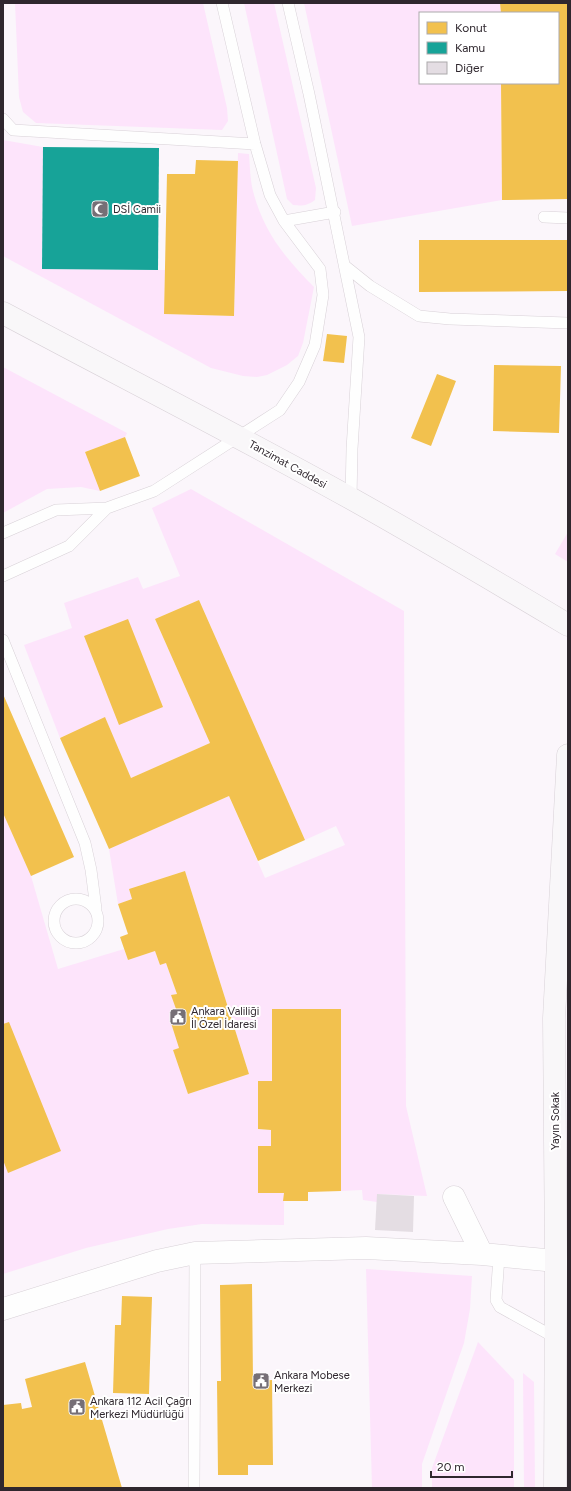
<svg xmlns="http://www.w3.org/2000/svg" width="571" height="1491" font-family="Figtree,sans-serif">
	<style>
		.green { fill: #fde4fb }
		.homes { fill: #f2c14e }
		.public { fill: #17a398 }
		.building { fill: #e4dde3 }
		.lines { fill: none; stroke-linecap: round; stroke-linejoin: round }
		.lane-casing { stroke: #d8d1d7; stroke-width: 12 }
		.street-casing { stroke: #d8d1d7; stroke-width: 23 }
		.secondary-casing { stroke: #d8d1d7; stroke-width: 23 }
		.lane { stroke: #fefefe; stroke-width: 11 }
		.street { stroke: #fefefe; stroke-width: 22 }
		.secondary { stroke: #f9f7f9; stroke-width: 22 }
		.labels { text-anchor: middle; stroke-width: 4; stroke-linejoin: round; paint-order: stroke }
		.poi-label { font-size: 11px; fill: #2f272e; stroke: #fff; text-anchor: start }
		.street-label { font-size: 11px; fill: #2f272e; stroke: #fff }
	</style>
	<rect width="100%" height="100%" fill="#fbf6fb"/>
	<path class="green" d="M15,3H203L227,108L228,121L222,130L36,123L23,112L19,97Z
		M244,3H274L316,188L315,200C307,206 302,206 293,205L287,199Z
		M304,3H500L501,13H420V83H501L502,200L352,226Z
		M3,140L43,147L42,269L165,270L164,314L234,316L238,153L249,154C250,166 250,179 253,191C263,231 285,258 314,287L303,343L298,356L287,365L267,375L257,377L243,376L211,368L3,256Z
		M3,367L127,433L125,437L85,452L100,491L81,487L47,489L3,513Z
		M191,489L404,611L406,1106L427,1196L377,1194V1202L363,1200L362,1190L341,1191V1009H272V1081L258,1082V1129L271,1130V1146H258V1193H284V1225L202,1224L168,1229L86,1248L3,1274V813L31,876L58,969L124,949L128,960L155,951L160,965L166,963L177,994L172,995L180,1020L171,1023L179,1048L173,1050L188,1094L249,1074L185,871L129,889L132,899L118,904L109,849L229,796L265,878L345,845L336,826L305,840L199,600L155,619L210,743L131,778L105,718L60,738L24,645L72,628L64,603L138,577L143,589L180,576L152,508Z
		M568,532V562L555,554Z
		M366,1269L472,1276L470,1309L464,1343L422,1464V1488H372Z
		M478,1342L514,1380V1488H432V1468Z
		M523,1373L534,1382L535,1488H524Z"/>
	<path class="homes" d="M500,3H568V199L502,200L501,83H558V13H501Z
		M196,160L238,161L234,316L164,314L167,174H195Z
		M419,240H568V291L419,292Z
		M327,334L347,336L344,363L323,361Z
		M494,365L561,366L559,433L493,431Z
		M437,374L456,381L431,446L411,438Z
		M125,437L140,476L100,491L85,452Z
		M199,600L305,840L258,861L229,796L109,849L60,738L105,717L131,778L210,743L155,619Z
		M128,619L163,707L119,725L84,636Z
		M3,694L74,857L31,876L3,813Z
		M185,871L249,1074L188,1094L173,1050L179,1048L171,1023L180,1020L171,995L177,994L166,963L160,965L155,951L128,960L120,937L128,934L118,904L132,899L129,889Z
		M272,1009H341V1191L308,1192V1201H283L284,1193H258V1146H271V1130L258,1129V1081H272Z
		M9,1022L61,1151L8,1173L3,1160V1024Z
		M252,1284L253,1381L272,1380L273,1465H248V1475H218L217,1381H221L220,1285Z
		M122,1296L152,1297L149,1394L113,1393L115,1325H121Z
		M85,1362L122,1488H3V1405L21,1403L22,1409L32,1407L25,1379Z"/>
	<path class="public" d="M43,147L159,148L158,270L42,269Z"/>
	<path class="building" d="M377,1194L414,1196L413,1232L375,1230Z"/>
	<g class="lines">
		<g class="lane-casing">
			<path id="lane" d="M288,3L309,94L359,337L352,449L351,499
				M3,119L13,130L255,144
				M544,217L568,218
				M284,221L335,212
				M345,266L370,286L419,316L450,319L568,323
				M3,533L56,510L107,508L154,491L280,410L299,382L315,345L323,295L320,269L284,221L270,195L255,144L222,3
				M3,576L69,546L107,508
				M3,640L85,843L91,870L96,909
				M54 921a22 22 0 1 1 44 0a22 22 0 1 1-44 0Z
				M499,1256L496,1300L500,1307L556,1338
				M194,1488L195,1253"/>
		</g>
		<g class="street-casing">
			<path id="street" d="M454,1197L482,1254
				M3,1309L157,1261L195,1253L366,1248L482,1254L556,1261"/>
		</g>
		<g class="secondary-casing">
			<path id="secondary" d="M3,313C119,375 237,435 352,499C425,540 496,582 568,625
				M555,1488L556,1261L554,1018L568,755"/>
		</g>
		<use href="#lane" class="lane"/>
		<use href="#street" class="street"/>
		<use href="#secondary" class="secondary"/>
	</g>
	<defs>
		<g id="mosque-square" transform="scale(0.9)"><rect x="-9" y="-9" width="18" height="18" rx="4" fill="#766f76" stroke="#fff"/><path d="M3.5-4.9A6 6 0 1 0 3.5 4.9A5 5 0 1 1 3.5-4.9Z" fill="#fff"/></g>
		<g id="civic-square" transform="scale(0.9)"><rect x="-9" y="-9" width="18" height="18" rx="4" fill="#766f76" stroke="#fff"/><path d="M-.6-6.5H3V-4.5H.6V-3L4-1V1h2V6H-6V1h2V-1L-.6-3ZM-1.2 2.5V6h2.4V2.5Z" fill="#fff"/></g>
	</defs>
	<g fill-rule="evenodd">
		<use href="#mosque-square" x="100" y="209"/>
		<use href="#civic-square" x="178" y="1017"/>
		<use href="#civic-square" x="261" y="1381"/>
		<use href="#civic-square" x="77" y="1407"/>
	</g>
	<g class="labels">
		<g class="poi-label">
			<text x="113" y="213">DSİ Camii</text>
			<text x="191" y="1015">Ankara Valiliği<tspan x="191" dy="13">İl Özel İdaresi</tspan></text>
			<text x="274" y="1379">Ankara Mobese<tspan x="274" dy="13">Merkezi</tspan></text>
			<text x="90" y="1405">Ankara 112 Acil Çağrı<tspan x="90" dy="13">Merkezi Müdürlüğü</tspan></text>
		</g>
		<g class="street-label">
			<text transform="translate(288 464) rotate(29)" y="4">Tanzimat Caddesi</text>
			<text transform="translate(555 1121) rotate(-90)" y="4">Yayın Sokak</text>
		</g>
	</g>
	<rect width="571" height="1491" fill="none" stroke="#2f272e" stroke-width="8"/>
	<rect x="419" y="12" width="140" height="72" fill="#ffffff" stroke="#aca9ab"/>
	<rect x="427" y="22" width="20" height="12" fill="#f2c14e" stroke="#aca9ab"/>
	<text x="455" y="32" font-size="12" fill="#2f272e">Konut</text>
	<rect x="427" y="42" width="20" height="12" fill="#17a398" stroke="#aca9ab"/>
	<text x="455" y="52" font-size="12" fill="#2f272e">Kamu</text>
	<rect x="427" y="62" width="20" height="12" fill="#e4dde3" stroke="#aca9ab"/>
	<text x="455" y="72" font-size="12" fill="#2f272e">Diğer</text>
	<path d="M431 1471v6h81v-6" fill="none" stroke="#2f272e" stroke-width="2"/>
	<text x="437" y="1471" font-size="12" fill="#2f272e" stroke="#ffffff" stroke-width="3" paint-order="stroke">20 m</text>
</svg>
